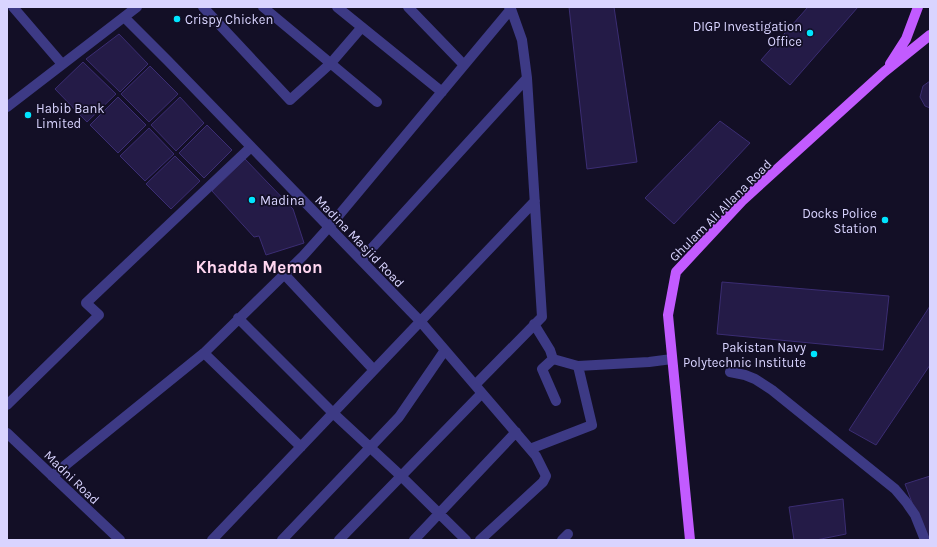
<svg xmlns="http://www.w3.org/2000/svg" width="937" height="547" font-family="Karla,sans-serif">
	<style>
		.building { fill: #241b47; stroke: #3b2d73 }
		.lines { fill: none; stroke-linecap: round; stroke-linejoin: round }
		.minor { stroke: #3d3a85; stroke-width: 10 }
		.major { stroke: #c25bff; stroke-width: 10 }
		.poi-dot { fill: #00e5ff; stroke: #130f26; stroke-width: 1.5 }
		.labels { text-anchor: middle; stroke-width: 3.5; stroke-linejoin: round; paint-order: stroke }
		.poi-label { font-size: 13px; fill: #d9d4ff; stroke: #130f26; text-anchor: start }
		.street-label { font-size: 13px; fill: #d9d4ff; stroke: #130f26 }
		.district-label { font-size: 17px; font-weight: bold; fill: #ffd6f0; stroke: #130f26 }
	</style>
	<rect width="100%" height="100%" fill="#130f26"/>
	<path class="building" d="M569,7H614L637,162L587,169Z
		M808,7H858L790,85L761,60Z
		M119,34L148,64L120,92L86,59Z
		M83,62L116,94L87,122L55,89Z
		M150,66L178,94L149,122L121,94Z
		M930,81V108L925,106L920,97L923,86Z
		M118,97L146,125L118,153L90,125Z
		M180,97L204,123L176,151L151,125Z
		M720,121L750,143L674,224L645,198Z
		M207,125L232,150L204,178L179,153Z
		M149,128L174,154L145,181L120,156Z
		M175,156L200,181L171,209L146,184Z
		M245,159L293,209L304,243L266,255L259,236L254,237L212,191Z
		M722,282L889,296L883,350L717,334Z
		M930,306V365L876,445L849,430Z
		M930,476V540H926L905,484Z
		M843,499L846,534L816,540H794L789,507Z"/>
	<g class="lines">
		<path class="minor" d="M13,7L62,64
			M203,7L290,100L331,63L362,27
			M263,7L377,102
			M337,7L442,92
			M408,7L464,65
			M124,17L168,61L420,321L536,456L546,476L543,482L480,540
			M7,107L137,7
			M361,260L527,78
			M284,274L374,370
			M238,318L333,413L401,476L466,540
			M534,324L550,350L553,359L542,369L556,401
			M204,353L301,447
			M553,359L578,366L649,362L672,359
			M730,372L745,375L755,379L772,390L895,489L906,502L915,515L925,540
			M475,385L542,317L527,78L522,40L511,9
			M7,405L99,315L86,303L251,147
			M7,433L120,540
			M530,449L592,425L578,366
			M52,476L204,353L303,256L329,227L511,9L509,7
			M212,540L535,201
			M282,540L399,417L445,350
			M339,540L482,393
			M414,540L516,432
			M562,540L568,534"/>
		<path class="major" d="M890,64L906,39L918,7
			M690,540L668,315L676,272L742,201L884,72L930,35"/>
	</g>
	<g class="poi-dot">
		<circle cx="177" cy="19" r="4"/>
		<circle cx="810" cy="33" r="4"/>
		<circle cx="28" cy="115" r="4"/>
		<circle cx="252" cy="200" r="4"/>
		<circle cx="885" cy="220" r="4"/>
		<circle cx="814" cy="354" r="4"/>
	</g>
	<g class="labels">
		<g class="poi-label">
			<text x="185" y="24">Crispy Chicken</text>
			<text x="802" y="31" text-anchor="end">DIGP Investigation<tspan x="802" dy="15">Office</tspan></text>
			<text x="36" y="113">Habib Bank<tspan x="36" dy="15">Limited</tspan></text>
			<text x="260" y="205">Madina</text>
			<text x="877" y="218" text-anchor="end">Docks Police<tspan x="877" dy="15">Station</tspan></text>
			<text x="806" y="352" text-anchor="end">Pakistan Navy<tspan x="806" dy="15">Polytechnic Institute</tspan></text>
		</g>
		<g class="street-label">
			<text transform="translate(720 210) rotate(-45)" y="5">Ghulam Ali Allana Road</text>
			<text transform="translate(360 241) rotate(46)" y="5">Madina Masjid Road</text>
			<text transform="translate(72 477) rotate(44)" y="5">Madni Road</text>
		</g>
		<g class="district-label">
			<text x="259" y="273">Khadda Memon</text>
		</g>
	</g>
	<rect width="937" height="547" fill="none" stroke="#d9d4ff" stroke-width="16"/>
</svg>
